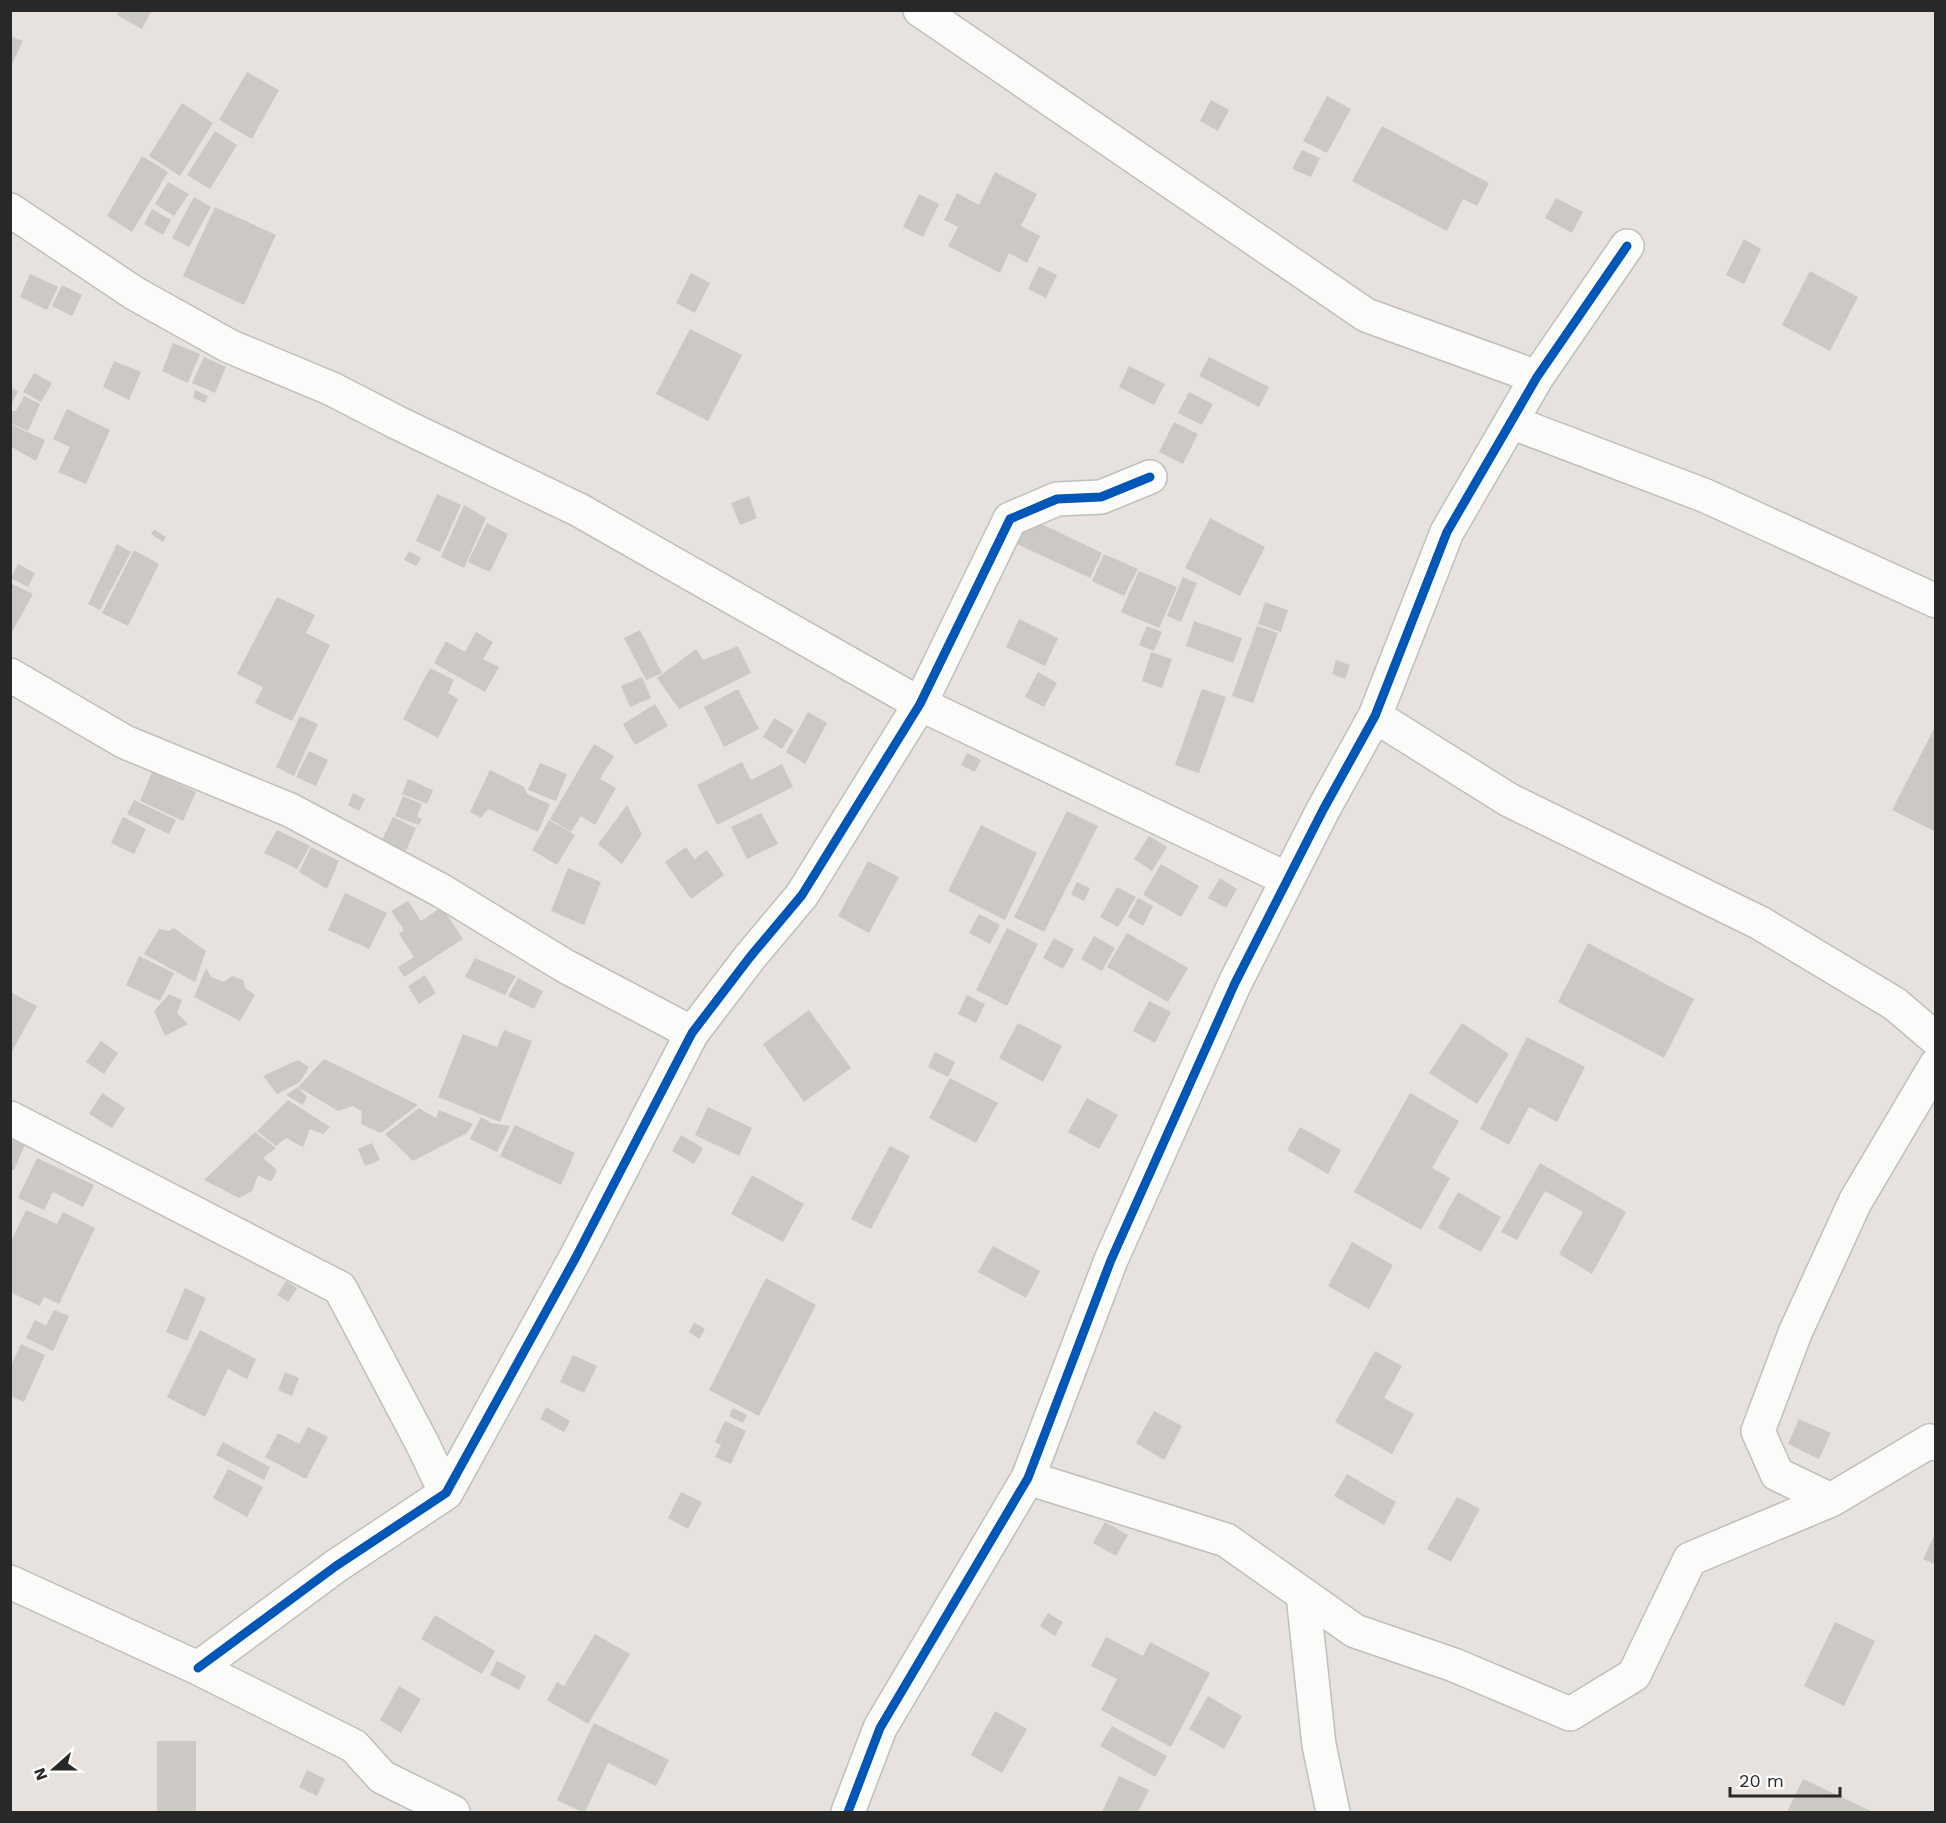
<svg xmlns="http://www.w3.org/2000/svg" width="1946" height="1823" font-family="'Work Sans',sans-serif">
	<style>
		.building { fill: #ccc8c4 }
		.lines { fill: none; stroke-linecap: round; stroke-linejoin: round }
		.minor-casing { stroke: #c0bfbf; stroke-width: 36 }
		.minor { stroke: #fbfbfa; stroke-width: 33 }
		.cycleway-casing { stroke: #fff; stroke-width: 13 }
		.cycleway { stroke: #0057b8; stroke-width: 9 }
	</style>
	<rect width="100%" height="100%" fill="#e7e2dd"/>
	<path class="building" d="M119,10H152L142,29L117,15Z
		M10,36L23,41L10,68Z
		M247,72L279,90L252,139L219,120Z
		M1327,96L1351,109L1327,153L1303,141Z
		M1211,100L1229,110L1218,131L1200,121Z
		M182,103L213,123L180,176L149,156Z
		M1382,126L1489,183L1477,206L1463,199L1447,231L1352,181Z
		M215,131L237,145L210,189L187,175Z
		M1302,150L1320,158L1311,177L1292,169Z
		M142,156L168,172L132,232L107,216Z
		M995,172L1037,194L1021,226L1040,236L1027,263L1009,253L1000,273L948,246L958,227L944,220L957,193L979,205Z
		M168,182L189,194L174,216L155,204Z
		M919,194L939,204L923,237L903,227Z
		M194,197L211,207L189,247L172,238Z
		M1556,198L1583,212L1572,233L1545,218Z
		M215,207L276,235L244,305L183,276Z
		M152,209L171,220L163,235L144,224Z
		M1744,239L1761,249L1744,284L1726,275Z
		M1039,266L1057,275L1046,298L1028,289Z
		M1810,271L1858,297L1830,351L1782,325Z
		M691,273L710,283L695,313L676,303Z
		M30,274L58,287L47,310L20,297Z
		M62,285L82,295L72,316L52,306Z
		M690,329L742,355L708,421L656,394Z
		M173,343L200,354L188,383L162,371Z
		M204,357L226,367L215,393L192,383Z
		M1209,357L1269,387L1259,407L1199,376Z
		M114,361L141,372L129,400L103,387Z
		M1129,366L1165,384L1154,405L1119,387Z
		M34,373L52,383L41,402L23,392Z
		M10,387L18,391L10,407Z
		M195,390L208,396L205,403L193,398Z
		M1189,392L1213,404L1202,425L1178,413Z
		M24,396L40,404L28,431L10,423V414L12,411H16Z
		M67,409L110,430L86,484L58,472L70,447L53,439Z
		M1174,422L1198,434L1183,464L1159,452Z
		M10,424L45,440L36,461L10,446Z
		M437,494L461,505L440,552L416,541Z
		M749,496L757,518L740,525L731,503Z
		M464,505L486,518L464,568L441,557Z
		M1029,518L1102,553L1090,578L1017,544Z
		M1210,518L1265,547L1240,596L1185,568Z
		M487,523L508,534L490,572L468,562Z
		M154,529L166,537L163,542L151,534Z
		M117,544L131,552L100,610L88,604Z
		M134,550L159,564L128,626L102,613Z
		M409,551L421,558L416,566L404,560Z
		M1104,554L1138,569L1124,596L1092,581Z
		M18,564L35,573L28,587L11,578Z
		M1139,571L1177,587L1159,628L1121,612Z
		M1183,577L1197,583L1181,622L1167,616Z
		M10,583L33,594L12,632L10,631Z
		M277,597L315,615L306,633L330,645L292,721L255,703L263,687L237,674Z
		M1265,602L1288,610L1281,632L1258,624Z
		M1019,619L1058,638L1045,666L1006,647Z
		M1194,621L1242,638L1233,663L1186,646Z
		M1147,626L1162,632L1154,651L1139,645Z
		M1257,626L1278,633L1253,703L1232,696Z
		M640,630L662,673L646,680L624,638Z
		M476,632L493,642L483,659L499,667L485,692L434,663L446,641L465,652Z
		M738,646L751,673L679,709L657,678L696,649L703,660Z
		M1151,652L1172,659L1162,688L1142,681Z
		M1336,660L1350,665L1345,679L1332,674Z
		M430,668L454,680L448,693L458,699L438,738L403,719Z
		M1038,672L1057,683L1044,707L1025,697Z
		M642,677L651,698L630,707L621,686Z
		M738,689L759,729L724,747L704,707Z
		M1202,689L1226,697L1199,773L1175,765Z
		M655,704L668,726L635,745L623,724Z
		M808,712L827,723L805,764L786,752Z
		M300,716L318,724L294,776L276,767Z
		M774,718L794,730L782,749L763,737Z
		M1936,725V832L1892,810Z
		M594,744L614,756L600,779L616,788L595,825L581,816L571,832L550,819Z
		M309,751L328,760L316,786L296,777Z
		M967,753L981,760L975,772L961,765Z
		M742,762L751,780L782,764L793,787L717,825L697,785Z
		M540,763L567,774L556,801L528,790Z
		M490,770L524,787L527,794L550,804L538,832L488,809L481,818L470,812Z
		M152,772L196,792L183,821L140,801Z
		M408,779L433,790L427,804L402,794Z
		M353,793L365,799L359,811L348,805Z
		M403,796L422,804L417,816L422,819L419,825L395,816Z
		M134,800L176,820L169,834L127,814Z
		M627,805L642,834L622,864L598,844Z
		M1067,811L1098,826L1044,932L1014,917Z
		M761,813L778,844L747,859L731,827Z
		M123,817L146,829L134,854L111,843Z
		M393,817L416,828L406,851L382,840Z
		M549,820L575,835L557,865L532,850Z
		M981,825L1037,853L1005,920L948,891Z
		M277,830L310,846L297,869L264,853Z
		M1149,836L1167,847L1152,871L1134,859Z
		M311,847L339,861L327,889L299,872Z
		M686,847L694,859L707,850L724,875L691,899L665,862Z
		M868,861L899,877L869,933L838,916Z
		M1161,864L1199,886L1181,917L1143,895Z
		M568,868L601,882L584,925L551,911Z
		M1220,878L1237,889L1226,908L1208,898Z
		M1077,882L1090,888L1084,901L1071,894Z
		M1117,887L1136,897L1118,927L1100,917Z
		M345,893L387,913L369,949L328,930Z
		M1138,898L1153,906L1143,926L1128,917Z
		M408,901L421,921L442,907L463,939L404,977L398,967L414,957L399,934L404,930L391,911Z
		M979,914L1000,925L990,944L969,933Z
		M174,928L206,951L195,982L144,954L159,929L169,931Z
		M1007,928L1038,944L1007,1006L976,990Z
		M1127,933L1188,968L1168,1002L1107,967Z
		M1094,936L1115,948L1102,971L1081,959Z
		M1054,938L1074,949L1063,969L1043,958Z
		M1588,943L1694,999L1664,1058L1558,1002Z
		M139,956L174,973L160,1001L126,985Z
		M475,958L516,976L505,995L465,977Z
		M206,968L211,977L224,982L232,976L243,980L245,988L255,995L240,1021L194,997Z
		M425,975L436,993L419,1004L408,986Z
		M518,978L543,991L534,1009L508,996Z
		M10,992L37,1006L10,1055Z
		M169,994L182,1000L177,1013L188,1024L165,1036L154,1011Z
		M967,995L985,1004L976,1023L958,1014Z
		M1149,1001L1171,1012L1155,1043L1133,1031Z
		M809,1010L851,1068L804,1102L763,1044Z
		M1018,1023L1062,1046L1043,1082L999,1058Z
		M1462,1023L1509,1054L1477,1104L1429,1073Z
		M504,1030L532,1041L500,1122L438,1097L463,1034L497,1047Z
		M1527,1037L1585,1067L1557,1122L1529,1107L1509,1145L1480,1129Z
		M101,1041L118,1053L104,1074L86,1062Z
		M935,1052L955,1062L948,1077L928,1067Z
		M324,1059L418,1105L381,1133L361,1124L362,1111L353,1106L338,1111L298,1087Z
		M298,1060L309,1067L300,1082L277,1094L263,1076Z
		M950,1078L998,1103L976,1143L929,1118Z
		M298,1087L307,1097L303,1105L286,1095Z
		M102,1093L125,1108L112,1128L89,1114Z
		M1410,1093L1459,1121L1432,1168L1450,1178L1421,1230L1354,1192Z
		M1087,1098L1118,1115L1099,1149L1068,1132Z
		M288,1100L330,1127L323,1134L310,1129L303,1147L286,1138L276,1146L257,1131Z
		M708,1107L752,1128L739,1156L695,1135Z
		M419,1108L436,1118L439,1110L473,1124L467,1133L413,1161L385,1134Z
		M481,1117L491,1123L510,1126L497,1152L470,1139Z
		M515,1125L575,1153L561,1185L500,1156Z
		M1300,1127L1341,1150L1328,1174L1287,1150Z
		M255,1132L276,1148L263,1158L277,1170L271,1182L258,1175L252,1191L239,1198L204,1180Z
		M681,1135L703,1148L694,1164L672,1151Z
		M10,1139L25,1145L14,1170L10,1169Z
		M372,1143L380,1160L365,1166L358,1149Z
		M890,1146L910,1156L871,1229L851,1219Z
		M37,1158L94,1185L83,1207L53,1192L44,1210L18,1198Z
		M1540,1163L1626,1212L1592,1274L1559,1254L1583,1212L1545,1191L1517,1240L1501,1232Z
		M752,1175L804,1204L783,1242L731,1214Z
		M1458,1192L1501,1217L1481,1252L1438,1228Z
		M26,1210L57,1224L63,1212L95,1228L59,1304L44,1297L40,1306L10,1292V1243Z
		M1352,1242L1393,1265L1369,1309L1328,1286Z
		M993,1246L1040,1271L1026,1298L978,1272Z
		M766,1278L816,1305L759,1416L709,1390Z
		M286,1281L297,1288L288,1302L277,1295Z
		M185,1288L206,1298L187,1341L166,1332Z
		M54,1310L69,1316L53,1351L26,1338L35,1320L46,1326Z
		M694,1322L705,1329L699,1339L689,1332Z
		M200,1330L256,1359L247,1379L228,1369L205,1417L167,1397Z
		M21,1344L45,1355L24,1402L10,1396V1368Z
		M1375,1351L1402,1366L1384,1398L1414,1414L1392,1454L1335,1422Z
		M573,1355L597,1366L584,1393L560,1382Z
		M285,1372L299,1378L292,1396L278,1390Z
		M546,1407L570,1421L564,1432L540,1419Z
		M733,1408L747,1415L743,1423L729,1416Z
		M1154,1411L1182,1426L1164,1460L1136,1443Z
		M1799,1419L1831,1433L1819,1459L1788,1444Z
		M725,1421L746,1431L731,1464L715,1457L721,1445L715,1442Z
		M308,1427L328,1437L306,1479L265,1457L278,1433L299,1444Z
		M223,1442L270,1467L264,1480L216,1455Z
		M228,1469L263,1487L247,1517L213,1498Z
		M1347,1474L1396,1502L1384,1525L1334,1496Z
		M681,1492L702,1502L688,1529L668,1518Z
		M1457,1497L1480,1509L1451,1562L1427,1549Z
		M1105,1522L1128,1535L1116,1556L1093,1543Z
		M1936,1532V1565L1923,1559Z
		M1048,1613L1063,1622L1055,1636L1040,1626Z
		M435,1615L495,1651L482,1674L421,1639Z
		M1835,1622L1875,1641L1844,1706L1804,1686Z
		M595,1634L630,1654L588,1724L547,1700L557,1682L564,1686Z
		M1106,1637L1143,1656L1150,1642L1210,1673L1171,1747L1101,1710L1117,1679L1091,1666Z
		M497,1661L526,1676L519,1690L490,1675Z
		M399,1686L421,1699L401,1733L380,1720Z
		M1208,1696L1242,1716L1224,1749L1189,1729Z
		M995,1711L1027,1729L1002,1773L971,1755Z
		M594,1723L669,1760L656,1786L608,1763L585,1812H582L557,1800Z
		M1112,1726L1167,1756L1155,1777L1100,1746Z
		M157,1741H196V1812H157Z
		M307,1770L325,1779L317,1796L299,1787Z
		M1119,1776L1149,1790L1138,1812H1102Z
		M1803,1779L1873,1812H1787Z"/>
	<g class="lines">
		<g class="minor-casing">
			<path id="minor" d="M920,10L1366,315L1537,377
				M10,210L134,293L229,346L332,389L396,422L579,510L920,704L1287,879
				M1511,422L1706,496L1936,601
				M10,675L125,742L290,810L442,891L565,966L692,1033
				M1375,716L1509,800L1760,923L1895,1004L1936,1039
				M10,1118L340,1288L422,1443L446,1493
				M1028,1478L1226,1540L1355,1631L1454,1665L1570,1714L1634,1675L1690,1559L1831,1500L1777,1474L1758,1431L1795,1333L1855,1202L1936,1065
				M1831,1500L1930,1441L1936,1444
				M10,1582L198,1668L354,1746L382,1777L453,1812
				M1303,1595L1319,1745L1333,1812
				M198,1668L336,1566L446,1493L576,1257L692,1033L750,957L802,895L920,704L1010,519L1057,499L1101,497L1150,477
				M848,1812L880,1728L1028,1478L1111,1260L1235,983L1323,810L1375,716L1447,532L1537,377L1627,246"/>
		</g>
		<use href="#minor" class="minor"/>
		<g class="cycleway-casing">
			<path id="cycleway" d="M198,1668L336,1566L446,1493L576,1257L692,1033L750,957L802,895L920,704L1010,519L1057,499L1101,497L1150,477
				M848,1812L880,1728L1028,1478L1111,1260L1235,983L1323,810L1375,716L1447,532L1537,377L1627,246"/>
		</g>
		<use href="#cycleway" class="cycleway"/>
	</g>
	<rect width="1946" height="1823" fill="none" stroke="#282828" stroke-width="24"/>
	<g transform="translate(54 1769) rotate(249)" stroke="#ffffff" stroke-width="4.5" paint-order="stroke">
	<path d="M0-4.5L10 22L0 15L-10 22Z" fill="#282828"/>
	<text y="-9" font-size="16" font-weight="bold" text-anchor="middle" fill="#282828">N</text>
	</g>
	<path d="M1730 1787v9h110v-9" fill="none" stroke="#282828" stroke-width="3"/>
	<text x="1739" y="1787" font-size="18" fill="#282828" stroke="#ffffff" stroke-width="4.5" paint-order="stroke">20 m</text>
</svg>
